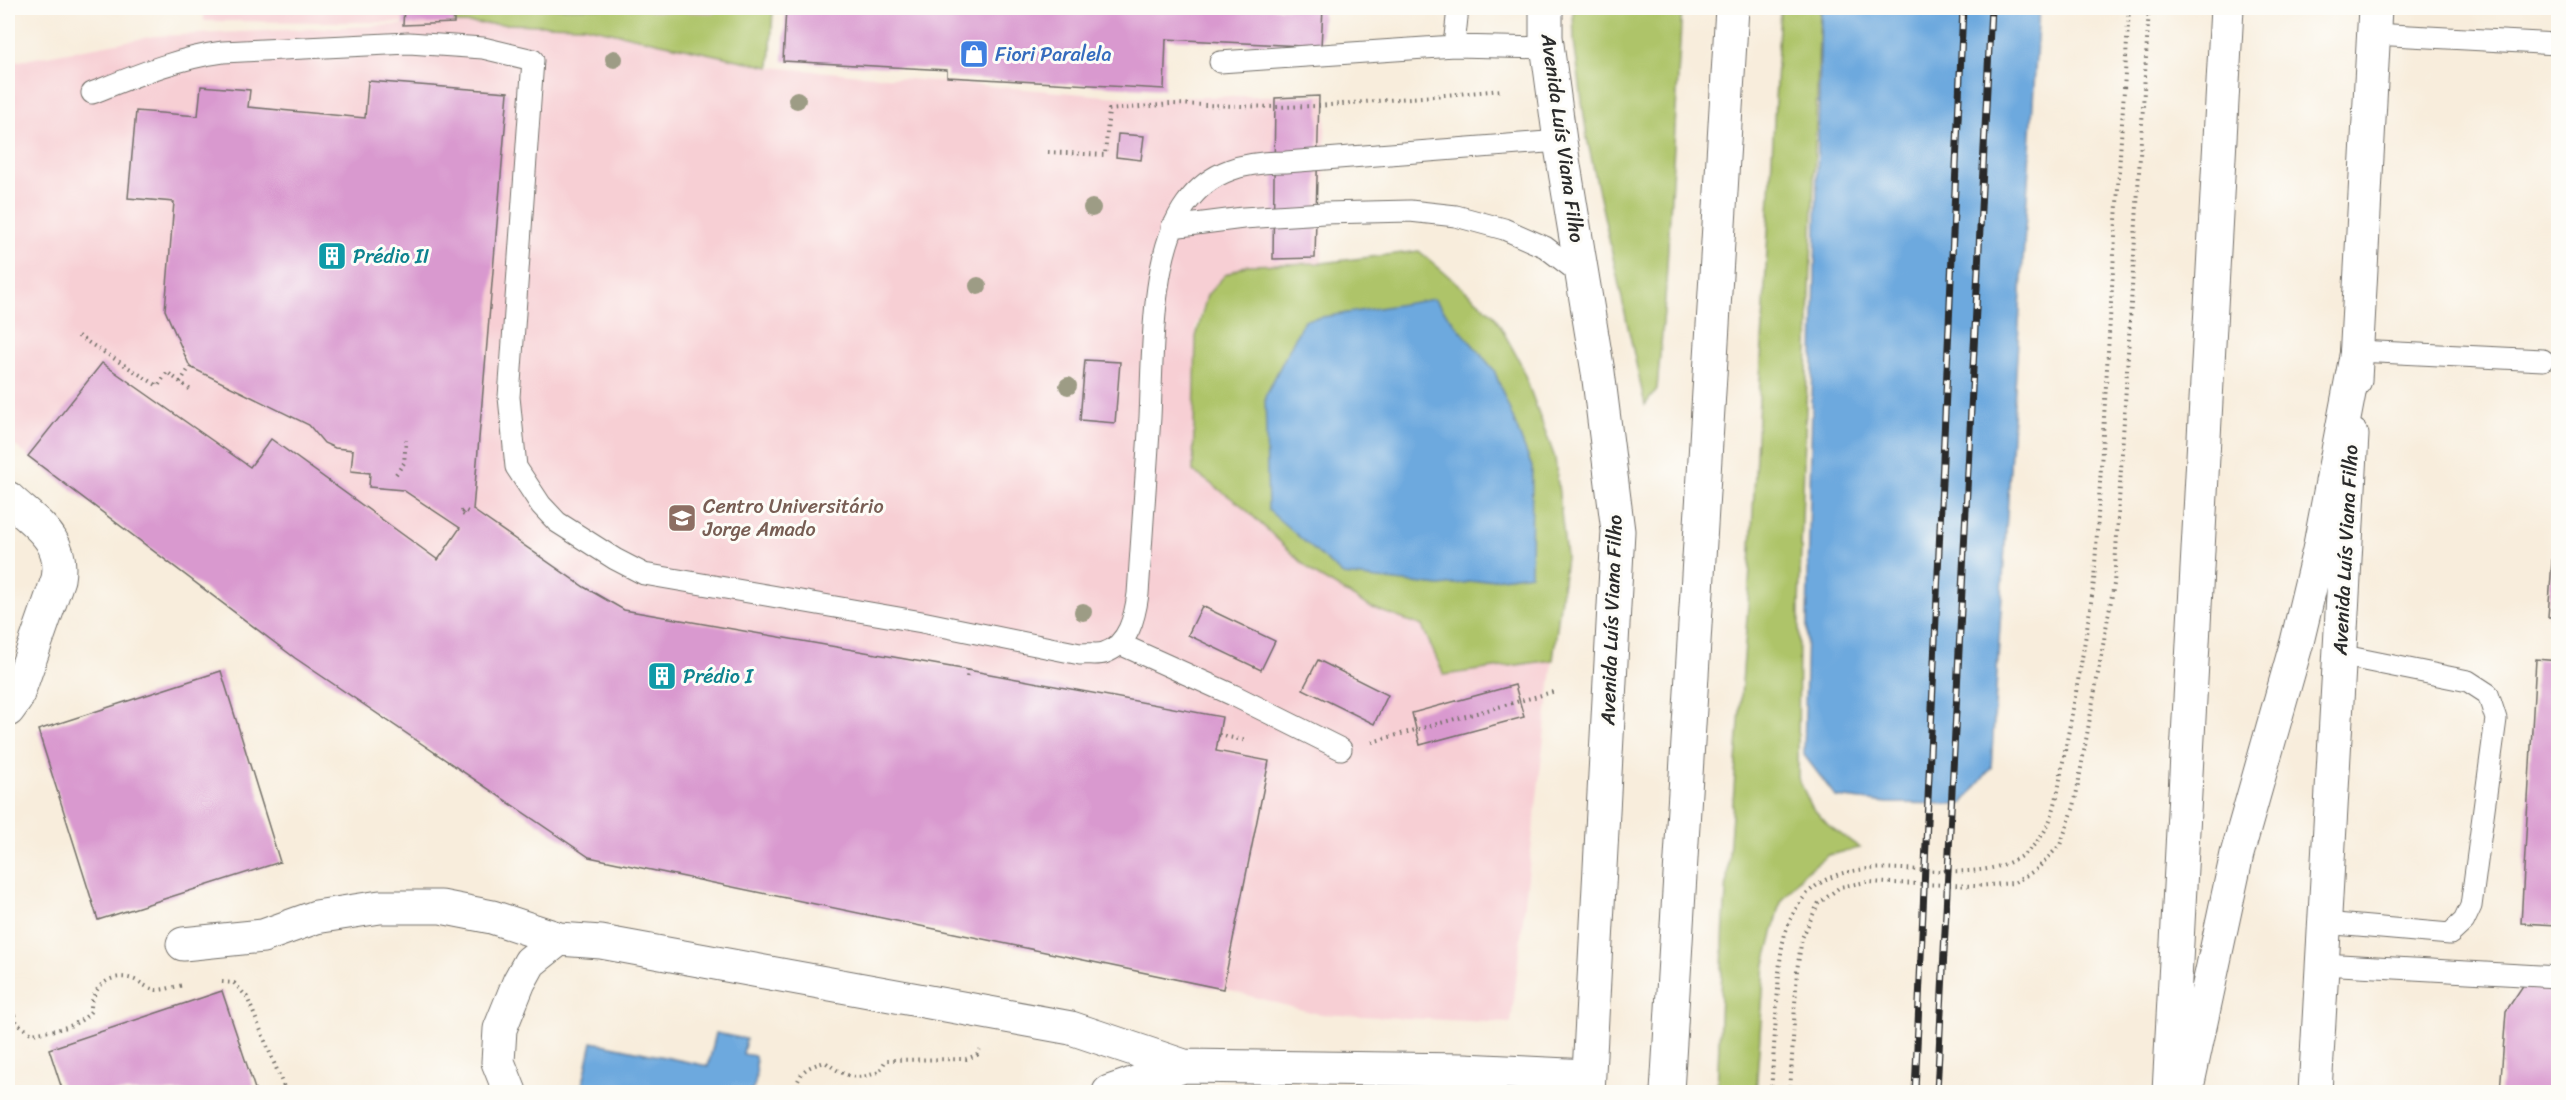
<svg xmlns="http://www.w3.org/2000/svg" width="2566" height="1100" font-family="Sriracha,sans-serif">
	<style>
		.built { fill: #f7cfd4 }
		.green { fill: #aec469; stroke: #6c784a; stroke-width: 1.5 }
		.water { fill: #6da9de; stroke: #4c6a84; stroke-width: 1.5 }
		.building { fill: #d999cf }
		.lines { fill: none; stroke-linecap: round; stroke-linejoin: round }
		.service-casing { stroke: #736f69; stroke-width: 23 }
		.minor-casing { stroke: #736f69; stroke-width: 35 }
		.secondary-casing { stroke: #736f69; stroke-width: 35 }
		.trunk-casing { stroke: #736f69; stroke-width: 35 }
		.path { stroke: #736f69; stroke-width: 4; stroke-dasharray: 1.5 4.5; stroke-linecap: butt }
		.service { stroke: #fff; stroke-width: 21 }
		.minor { stroke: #fff; stroke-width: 33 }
		.secondary { stroke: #fff; stroke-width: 33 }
		.trunk { stroke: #fff; stroke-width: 33 }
		.rail-casing { stroke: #2b2b2b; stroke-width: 7 }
		.rail { stroke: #fdfcf7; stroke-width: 4.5; stroke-dasharray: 14; stroke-linecap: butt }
		.tree { fill: #9d9c85 }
		.labels { text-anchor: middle; stroke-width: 6; stroke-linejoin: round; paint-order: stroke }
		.shop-label { font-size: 20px; fill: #366cbe; stroke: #fdfcf7; text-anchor: start }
		.street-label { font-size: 20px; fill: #2b2b2b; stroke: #fdfcf7 }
		.culture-label { font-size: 20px; fill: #0d838f; stroke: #fdfcf7; text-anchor: start }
		.education-label { font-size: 20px; fill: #785e54; stroke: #fdfcf7; text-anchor: start }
	</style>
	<rect width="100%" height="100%" fill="#fdfcf7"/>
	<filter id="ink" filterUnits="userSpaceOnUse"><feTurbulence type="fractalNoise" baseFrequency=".0167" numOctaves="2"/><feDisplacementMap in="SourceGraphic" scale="12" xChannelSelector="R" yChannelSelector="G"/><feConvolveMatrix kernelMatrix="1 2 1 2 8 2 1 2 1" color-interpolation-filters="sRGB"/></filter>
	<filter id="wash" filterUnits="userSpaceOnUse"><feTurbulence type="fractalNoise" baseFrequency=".008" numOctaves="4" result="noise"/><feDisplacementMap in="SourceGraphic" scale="24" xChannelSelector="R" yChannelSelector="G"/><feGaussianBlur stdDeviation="1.35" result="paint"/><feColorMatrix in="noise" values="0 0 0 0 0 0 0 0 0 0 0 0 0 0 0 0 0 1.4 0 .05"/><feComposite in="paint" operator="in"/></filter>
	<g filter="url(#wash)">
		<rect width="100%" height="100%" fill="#f8eddc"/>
		<path class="built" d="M204,8H454V22L584,26L770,67L1130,98L1326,95L1322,263L1247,265L1207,295L1196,326L1194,384L1221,490L1241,505L1268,531L1370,607L1423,626L1444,675L1553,660L1511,1023L1318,1014L1223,989L589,857L295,658L28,456L8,440V63L155,36L435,23L204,21Z"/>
		<path class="green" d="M454,8H773L770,67L584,26L454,23Z
			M1573,8H1682L1665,300L1657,389L1645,405L1587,138L1574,41Z
			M1780,8H1820L1799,605L1798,778L1812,807L1828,825L1860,848L1828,855L1803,874L1781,902L1765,964L1756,1092H1717L1724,920L1748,604Z
			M1419,251L1494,315L1520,362L1555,458L1566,557L1553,660L1444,675L1422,626L1370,607L1314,574L1241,505L1193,471L1196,337L1207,295L1225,275L1247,265L1322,263Z"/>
		<path class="water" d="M1821,8H2039L1991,768L1962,804L1887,803L1836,797L1804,755Z
			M1434,299L1494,370L1532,467L1531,574L1440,586L1343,575L1268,510L1265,397L1304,320Z
			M716,1033L746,1039L743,1054L755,1056C757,1068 758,1082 751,1092H581L592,1042L708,1066Z"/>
		<g id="blocks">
			<path class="building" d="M404,8H454V23L403,25Z
				M648,8H715V13L648,11Z
				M786,8H1323L1321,47L1166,39L1164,89L947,77V70L783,61Z
				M368,81L508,92L473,510L584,587L624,610L968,670L1222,717L1216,751L1269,761L1223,989L589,857L295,658L28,456L102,363L250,467L271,439L438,560L460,528L403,490L369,487L370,473L351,471L353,450L335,448L324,443L309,425L190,367L165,310L174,202L128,198L136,111L198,116L201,86L250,90L248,107L365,118Z
				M1319,96L1315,258L1273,259L1275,98Z
				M1118,134L1144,136L1141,160L1116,157Z
				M1085,360L1120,362L1115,423L1080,420Z
				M2557,492H2558V617H2548Z
				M1202,606L1275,641L1261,670L1188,635Z
				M2536,659L2558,661V925L2521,923Z
				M1318,660L1388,695L1374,724L1303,689Z
				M221,671L280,862L98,920L38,730Z
				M1515,685L1524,717L1420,745L1412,713Z
				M2526,981L2558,985V1092H2500L2506,1011Z
				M222,991L256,1092H63L49,1049Z"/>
		</g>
	</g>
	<g filter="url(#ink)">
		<use href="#blocks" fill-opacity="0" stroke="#736f69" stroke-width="1.5"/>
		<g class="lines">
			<g class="service-casing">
				<path id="service" d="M2373,34L2558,44
					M1454,46L1548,48
					M1220,62L1454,46L1458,8
					M92,93C135,76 177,58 223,52L409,43L483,48L533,60L509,397L516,467L541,505L557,522L615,559L644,574L922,622L1080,654C1088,653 1098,655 1104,653C1129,645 1135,616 1138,594C1142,535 1146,476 1150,417C1153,356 1150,253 1186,204C1211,169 1246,162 1286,162L1560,141
					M1172,227L1243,218L1324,213L1410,211L1456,216L1504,229L1545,247L1583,276
					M2357,351L2543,360
					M1120,644L1233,695L1341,749
					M2324,923L2450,934L2464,921L2471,906L2496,719L2488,694L2468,681L2339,655
					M2322,964L2558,977"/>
			</g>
			<g class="minor-casing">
				<path id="minor" d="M8,498C34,523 65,538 58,579L16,699L8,710
					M183,944L263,936L316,917L380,907H441L492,917L559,939
					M510,1092L498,1062L500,1029L519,982L530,962L559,939L601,942L1071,1028L1184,1066L1464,1070L1588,1076
					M1109,1092L1184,1066"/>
			</g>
			<g class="secondary-casing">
				<path id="secondary" d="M1546,8V37L1560,141L1598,372L1618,531L1588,1092
					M2355,380L2375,8
					M2315,1092L2352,435"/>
			</g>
			<g class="trunk-casing">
				<path id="trunk" d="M1667,1092L1732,8
					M2169,1092L2227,8
					M2186,1092L2237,854L2297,642L2319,550L2357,351"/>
			</g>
			<path class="path" d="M1048,152L1105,155L1109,110L1171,104L1275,107L1318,106L1503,90
				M78,336L158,386L167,372L192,391
				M180,382L190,367
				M396,474L404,463L406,440
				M464,515L460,513L464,510L468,512
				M967,677L968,670
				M1219,735L1247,741
				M1372,742L1556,691
				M222,982L234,983L247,997L286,1092
				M8,998L17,1023L32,1034C53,1030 77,1029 91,1011C90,988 111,970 135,980C142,983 148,989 156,990C165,990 176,986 184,985
				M794,1092C801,1071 803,1068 825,1062C846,1077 855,1081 879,1072L886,1060L966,1059L977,1055L980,1050
				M1771,1092C1773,1062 1775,1032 1777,1002C1779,979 1779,955 1785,934C1825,804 1982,924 2042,835C2057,814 2059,781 2064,756C2075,698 2086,640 2094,581L2129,8
				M1790,1092L1797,970L1802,938L1818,904L1840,887L1866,882L1976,886L2014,883L2037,869L2060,845L2074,807L2114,584L2149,8"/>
			<use href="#service" class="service"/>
			<use href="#minor" class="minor"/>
			<use href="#secondary" class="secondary"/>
			<use href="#trunk" class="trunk"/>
			<g class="rail-casing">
				<path id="rail" d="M1915,1092L1963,8
					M1937,1092L1991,8"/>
			</g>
			<use href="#rail" class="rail"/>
		</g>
		<g class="tree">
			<circle cx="614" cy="59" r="9"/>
			<circle cx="797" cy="100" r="9"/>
			<circle cx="1092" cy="208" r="9"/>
			<circle cx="978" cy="286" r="9"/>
			<circle cx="1068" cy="386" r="9"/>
			<circle cx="1083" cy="612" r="9"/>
		</g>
	</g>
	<defs>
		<g id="shop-square" transform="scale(1.5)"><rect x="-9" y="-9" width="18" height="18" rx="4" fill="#3f7fe0" stroke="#fdfcf7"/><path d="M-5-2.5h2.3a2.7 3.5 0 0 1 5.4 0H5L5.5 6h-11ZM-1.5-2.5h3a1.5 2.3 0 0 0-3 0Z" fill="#fff"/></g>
		<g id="building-square" transform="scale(1.5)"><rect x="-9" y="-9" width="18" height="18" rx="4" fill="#0f9aa8" stroke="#fdfcf7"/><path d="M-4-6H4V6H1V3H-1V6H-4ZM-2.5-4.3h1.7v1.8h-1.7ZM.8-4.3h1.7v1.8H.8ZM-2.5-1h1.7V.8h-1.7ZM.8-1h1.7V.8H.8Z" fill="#fff"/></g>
		<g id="university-square" transform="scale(1.5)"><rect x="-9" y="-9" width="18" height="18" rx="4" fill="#8d6e63" stroke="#fdfcf7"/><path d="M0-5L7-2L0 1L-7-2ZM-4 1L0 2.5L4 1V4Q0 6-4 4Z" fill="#fff"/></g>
	</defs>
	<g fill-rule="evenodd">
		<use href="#shop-square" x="974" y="54"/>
		<use href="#building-square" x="332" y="256"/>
		<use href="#university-square" x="682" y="518"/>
		<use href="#building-square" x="662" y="676"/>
	</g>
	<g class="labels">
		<g class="shop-label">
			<text x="995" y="61">Fiori Paralela</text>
		</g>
		<g class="street-label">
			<text transform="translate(1563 138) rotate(82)" y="7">Avenida Luís Viana Filho</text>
			<text transform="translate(2345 550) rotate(-87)" y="7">Avenida Luís Viana Filho</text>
			<text transform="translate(1611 620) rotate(-88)" y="7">Avenida Luís Viana Filho</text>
		</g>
		<g class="culture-label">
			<text x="353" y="263">Prédio II</text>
			<text x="683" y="683">Prédio I</text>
		</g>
		<g class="education-label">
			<text x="703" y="513">Centro Universitário<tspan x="703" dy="23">Jorge Amado</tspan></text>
		</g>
	</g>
	<rect width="2566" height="1100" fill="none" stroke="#fdfcf7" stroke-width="30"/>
</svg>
